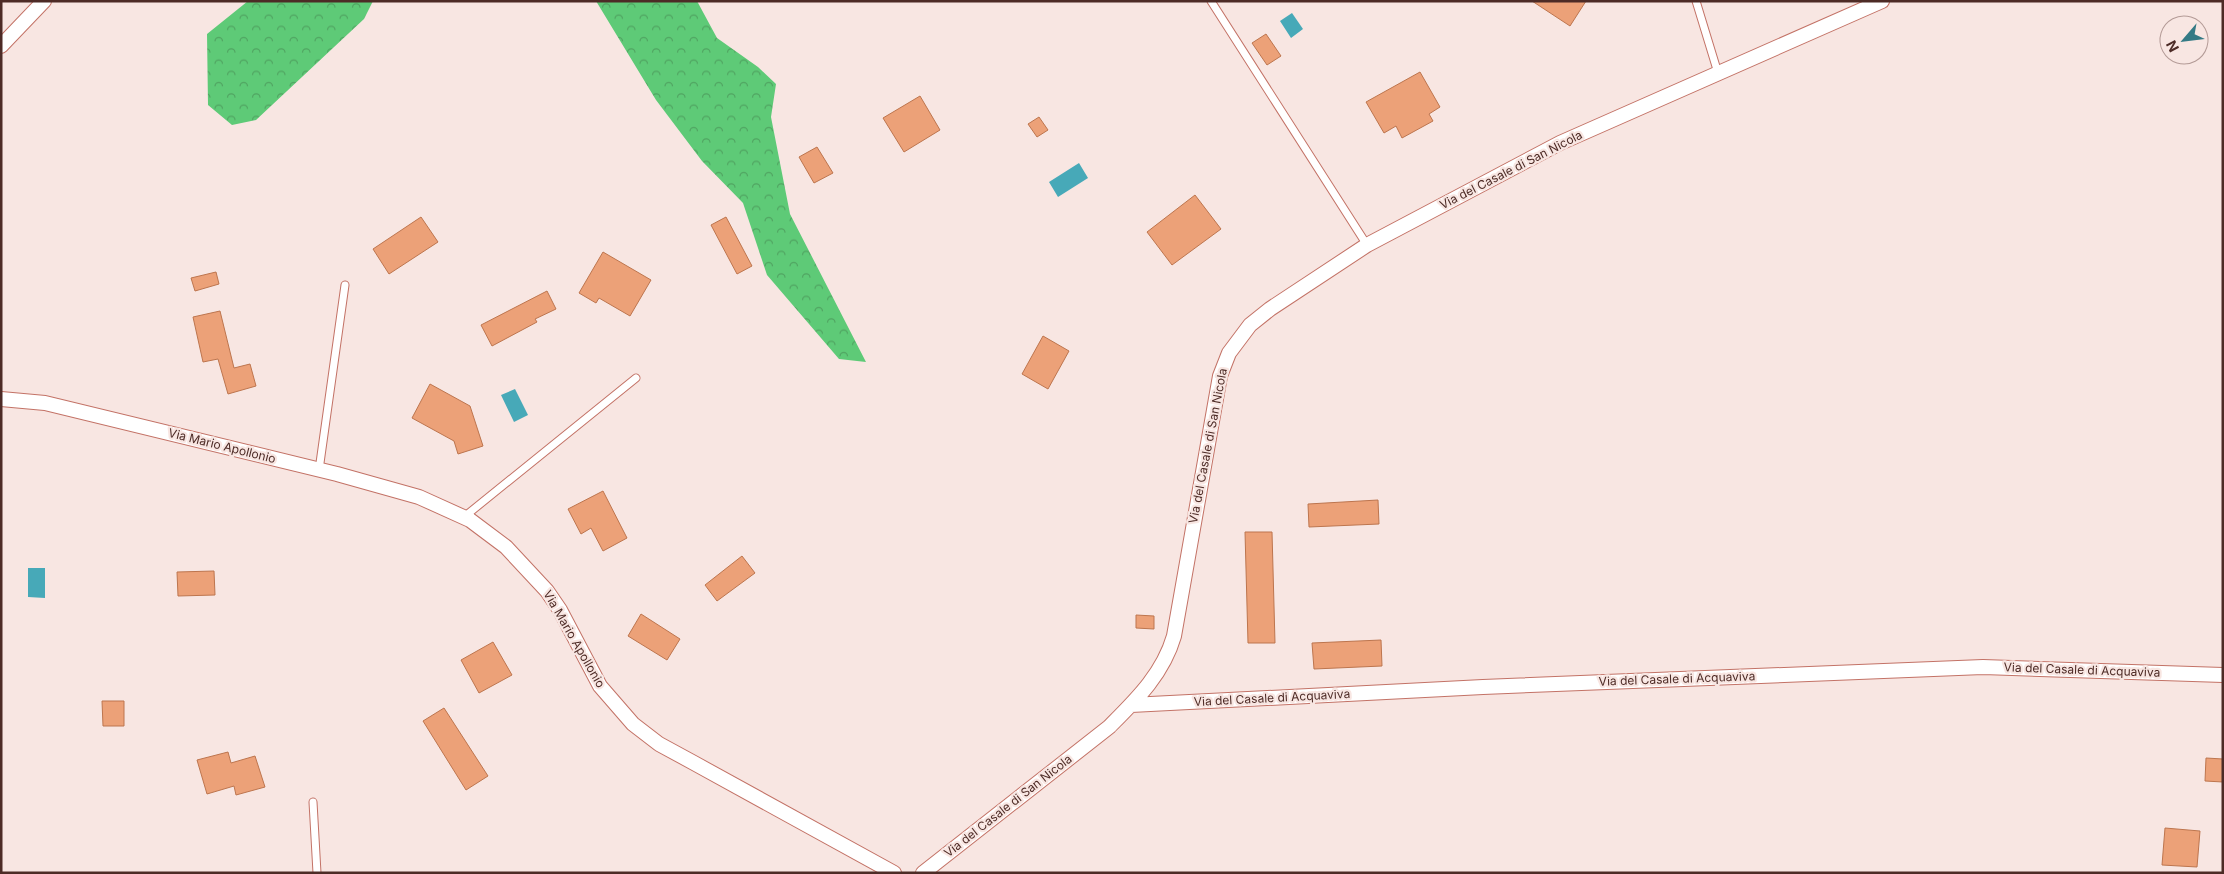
<svg xmlns="http://www.w3.org/2000/svg" width="2224" height="874" font-family="Inter,sans-serif">
	<style>
		.forest { fill: url(#forest-crowns) }
		.water { fill: #47a9b8 }
		.building { fill: #eca178; stroke: #bd754e }
		.lines { fill: none; stroke-linecap: round; stroke-linejoin: round }
		.service-casing { stroke: #c37266; stroke-width: 9 }
		.minor-casing { stroke: #c37266; stroke-width: 16 }
		.service { stroke: #fff; stroke-width: 7 }
		.minor { stroke: #fff; stroke-width: 14 }
		.labels { text-anchor: middle; stroke-width: 4.5; stroke-linejoin: round; paint-order: stroke }
		.street-label { font-size: 12px; fill: #4d2b26; stroke: #f8e6e2 }
	</style>
	<defs>
		<pattern id="forest-crowns" width="20" height="18" patternUnits="userSpaceOnUse" patternTransform="scale(1.25)"><rect width="20" height="18" fill="#5eca77"/><path d="M2 6a3 3 0 1 1 6 0M12 15a3 3 0 1 1 6 0" fill="none" stroke="#50a461"/></pattern>
	</defs>
	<rect width="100%" height="100%" fill="#f8e6e2"/>
	<path class="forest" d="M248,1H373L364,19L256,120L232,125L208,105L207,34Z
		M596,1H697L717,38L758,67L776,84L771,117L790,214L866,362L839,359L767,275L743,203L702,161L656,100Z"/>
	<path class="water" d="M1292,13L1303,29L1291,38L1280,21Z
		M1079,163L1088,178L1058,197L1049,182Z
		M515,389L528,415L514,422L501,395Z
		M28,568H45V598L28,597Z"/>
	<path class="building" d="M1532,1H1586L1570,26Z
		M1266,34L1281,56L1267,65L1252,43Z
		M1420,72L1440,107L1429,114L1433,121L1402,138L1396,126L1384,133L1366,102Z
		M920,96L940,130L904,152L883,118Z
		M1039,117L1048,130L1037,137L1028,124Z
		M817,147L833,173L814,183L799,157Z
		M1195,195L1221,229L1172,265L1147,232Z
		M421,217L438,242L389,274L373,249Z
		M726,217L752,266L737,274L711,225Z
		M603,252L651,280L630,316L599,298L596,303L579,293Z
		M216,272L219,284L195,291L191,278Z
		M547,291L556,309L535,319L537,322L492,346L481,325Z
		M220,311L234,368L250,364L256,386L228,394L218,359L203,362L193,317Z
		M1043,336L1069,351L1048,389L1022,374Z
		M430,384L470,406L483,446L458,454L454,441L412,418Z
		M603,491L627,538L603,551L591,528L581,534L568,509Z
		M1378,500L1379,524L1309,527L1308,504Z
		M1245,532H1272L1275,643H1248Z
		M742,556L755,573L717,601L705,585Z
		M214,571L215,595L178,596L177,572Z
		M641,614L680,639L667,660L628,636Z
		M1136,615L1154,616V629L1136,628Z
		M1381,640L1382,666L1314,669L1312,643Z
		M493,642L512,675L479,693L461,660Z
		M102,701H124V726H103Z
		M444,708L488,776L466,790L423,721Z
		M228,752L231,763L255,756L265,787L236,795L234,786L207,794L197,760Z
		M2206,758L2223,759V782L2205,781Z
		M2165,828L2200,831L2197,867L2162,865Z"/>
	<g class="lines">
		<g class="service-casing">
			<path id="service" d="M1211,1L1367,245
				M1696,1L1718,73
				M319,470L345,285
				M464,517L636,378
				M313,802L317,873"/>
		</g>
		<g class="minor-casing">
			<path id="minor" d="M1,46L44,1
				M1,399L45,403L337,474L419,497L470,520L506,547L547,591L560,610L600,686L633,724L659,744L694,763L894,873
				M1131,705L1483,687L1983,667L2223,675
				M923,873L1109,727C1136,700 1163,674 1174,636L1220,376L1229,353L1250,325L1270,309L1367,245L1560,143L1882,1"/>
		</g>
		<use href="#service" class="service"/>
		<use href="#minor" class="minor"/>
	</g>
	<g class="labels">
		<g class="street-label">
			<text transform="translate(1511 170) rotate(-27)" y="4">Via del Casale di San Nicola</text>
			<text transform="translate(222 446) rotate(14)" y="4">Via Mario Apollonio</text>
			<text transform="translate(1208 446) rotate(-79)" y="4">Via del Casale di San Nicola</text>
			<text transform="translate(574 639) rotate(60)" y="4">Via Mario Apollonio</text>
			<text transform="translate(2082 670) rotate(2)" y="4">Via del Casale di Acquaviva</text>
			<text transform="translate(1677 679) rotate(-2)" y="4">Via del Casale di Acquaviva</text>
			<text transform="translate(1272 698) rotate(-3)" y="4">Via del Casale di Acquaviva</text>
			<text transform="translate(1008 806) rotate(-38)" y="4">Via del Casale di San Nicola</text>
		</g>
	</g>
	<rect width="2224" height="874" fill="none" stroke="#4d2b26" stroke-width="5"/>
	<g transform="translate(2184 40) rotate(242)"><circle r="24" fill="#f8e6e2" stroke="#b49b97"/>
	<path d="M0-4L9 19L0 12L-9 19Z" fill="#347a85"/>
	<text y="-8" font-size="14" font-weight="bold" text-anchor="middle" fill="#4d2b26">N</text>
	</g>
</svg>
